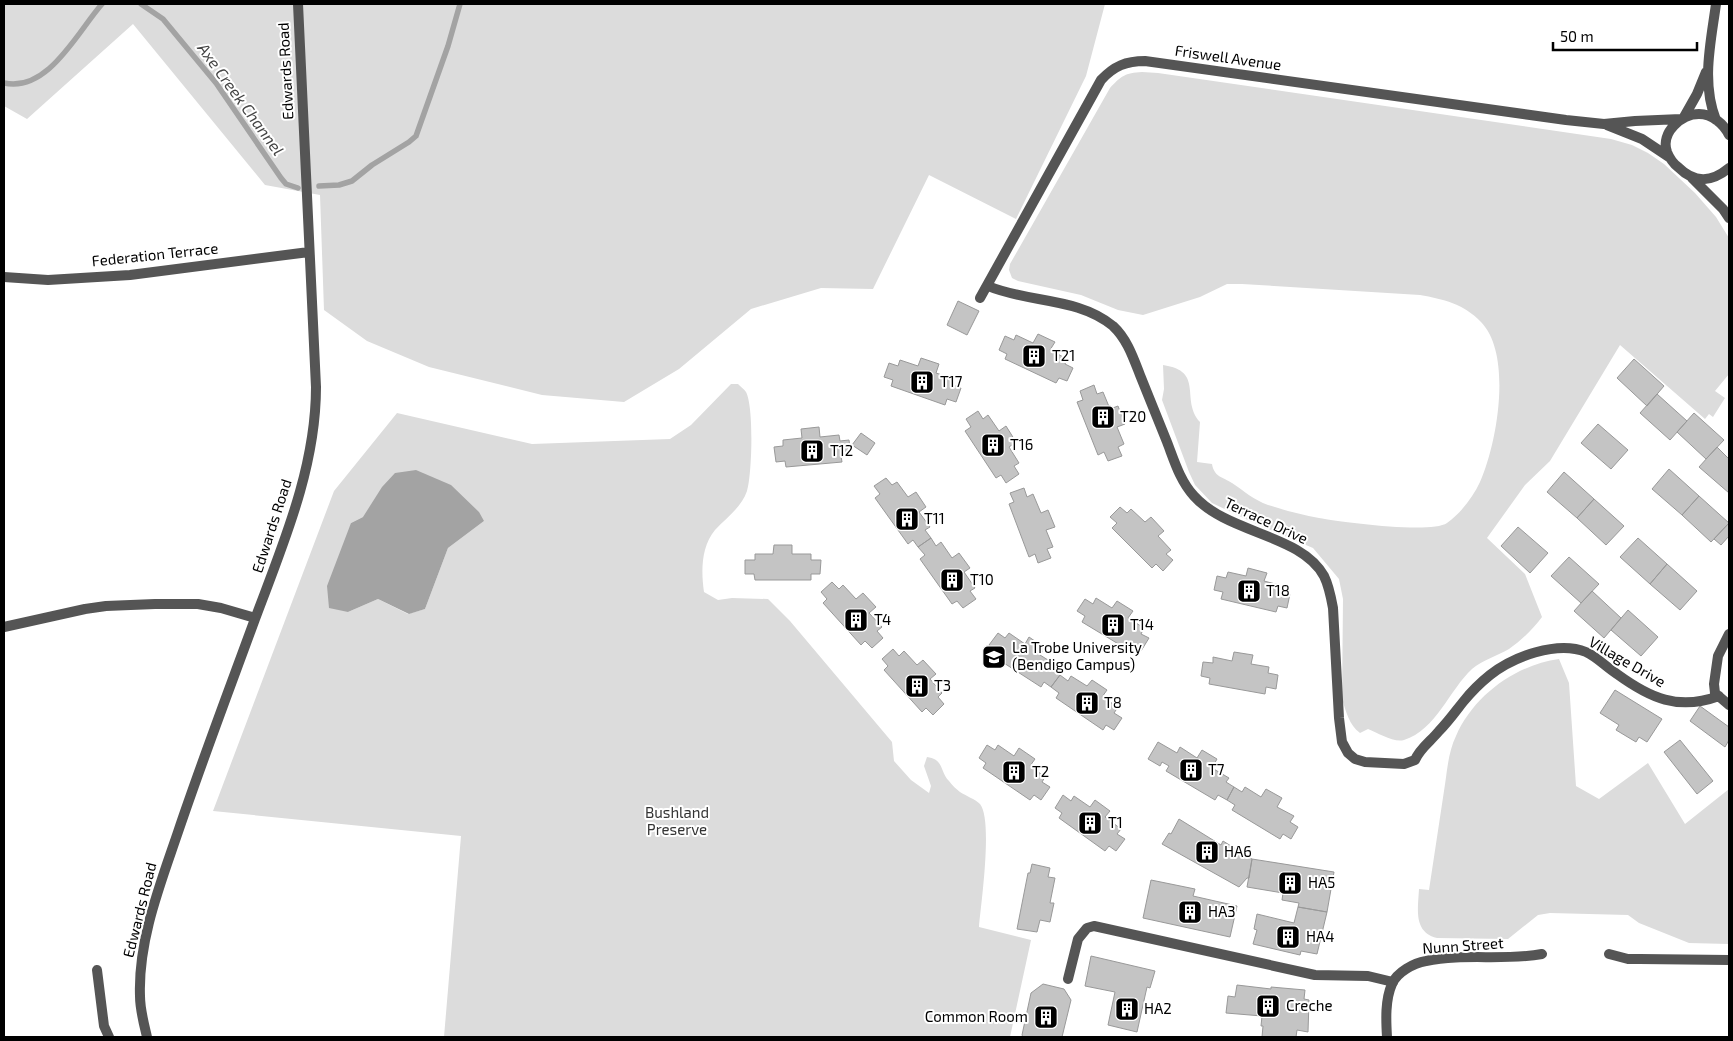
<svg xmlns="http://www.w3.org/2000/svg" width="1733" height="1041" font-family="'Exo 2',sans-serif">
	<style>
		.green { fill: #dcdcdc; fill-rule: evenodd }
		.water { fill: #a3a3a3 }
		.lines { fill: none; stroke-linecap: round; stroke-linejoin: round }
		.stream { stroke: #a3a3a3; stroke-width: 5.5 }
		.building { fill: #c4c4c4; stroke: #999 }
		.service { stroke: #555; stroke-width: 10 }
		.minor { stroke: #555; stroke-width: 10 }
		.labels { text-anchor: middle; stroke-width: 4; stroke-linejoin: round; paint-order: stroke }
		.street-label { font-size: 15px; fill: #000; stroke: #fff }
		.poi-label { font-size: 15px; fill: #000; stroke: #fff; text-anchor: start }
		.park-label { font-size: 15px; fill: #333; stroke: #fff }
		.water-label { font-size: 16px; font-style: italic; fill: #444; stroke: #fff }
	</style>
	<rect width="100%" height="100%" fill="#fff"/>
	<path class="green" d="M4,4H1105L1086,76L1016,219L929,175L873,289L821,288L751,309L679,369L624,402L542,395L429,367L367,341L324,310L320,195L265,185L133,24L27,119L4,106Z
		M1142,72L1158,73L1611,139L1632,145L1648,153L1664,164L1695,193L1716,217L1729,238V374L1715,391L1725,398L1713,417L1709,414L1705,419L1620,345L1550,461L1525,485L1487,538L1525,574L1542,617C1533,629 1521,641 1509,649C1497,656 1483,660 1472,669C1450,689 1436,730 1404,740C1394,743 1378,733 1368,729L1360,733C1349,725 1346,711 1342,699L1343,599L1339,579L1313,548L1252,522L1212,503L1195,485L1189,472L1162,400L1164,389L1163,365C1205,371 1180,400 1200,422L1197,462L1212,464C1214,477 1223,477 1232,483C1244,491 1254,500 1268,505C1284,510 1302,515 1319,518C1341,522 1431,534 1447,523C1461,513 1473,497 1480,482C1497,444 1513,355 1481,322C1464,304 1443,299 1420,295L1242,284H1227L1200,297L1143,315L1118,310L1081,295L1018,281L1012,278L1009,270L1010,264L1110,88C1121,76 1125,73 1142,72Z
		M731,384H738C740,386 744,389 746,392C754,407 752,475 747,491C741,508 727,517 715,530C701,547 701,571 704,592L718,600L732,598L768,599L790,621L892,742L894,761L911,780L929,793L931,786L924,766L927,757C944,759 940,772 949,781C952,785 956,789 960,792C966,796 975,799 980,804C993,820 981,904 979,927L1031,940L1010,1037H444L461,836L213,811L334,491L397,413L532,444L670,439L691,425ZM363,517L484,521L448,548L425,609L408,614L378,599L348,612L351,523Z
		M1559,659L1569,683L1576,786L1599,799L1648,763L1685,824L1729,789V944L1689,943L1639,923L1628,915L1550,913L1538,915L1508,939L1437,938C1413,932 1418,909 1419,889L1429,890C1434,857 1439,824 1444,791C1447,773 1448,752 1456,736C1474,695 1516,665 1559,659Z"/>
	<path class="water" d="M416,470L451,485L479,512L484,521L448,548L425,609L409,614L378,599L348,612L329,608L327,586L351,523L363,517L382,487L395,473Z"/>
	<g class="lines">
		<path class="stream" d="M141,4L163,19L216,83L281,178L286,184L298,188
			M4,83C48,93 78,31 102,4
			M319,186L339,185L352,181L372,165L409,142L416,136L448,46L460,4"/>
	</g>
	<path class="building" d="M958,301L979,311L967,335L947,325Z
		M1038,334L1055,342L1050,350L1067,359L1065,364L1073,368L1067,381L1059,378L1056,383L1005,359L1007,354L999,350L1005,336L1014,340L1016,335L1033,343Z
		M921,358L939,364L936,373L954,379L952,385L961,388L956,402L947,399L945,405L891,386L893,380L884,377L889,363L898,366L900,360L918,366Z
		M1634,359L1664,386L1647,406L1617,378Z
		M1094,385L1097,394L1103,392L1110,409L1118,406L1125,424L1117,427L1124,444L1118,447L1122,456L1108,461L1104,452L1098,455L1077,402L1083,400L1080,391Z
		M1657,394L1687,421L1670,440L1640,413Z
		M978,411L983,419L988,415L999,431L1006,426L1016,442L1009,447L1019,463L1014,466L1019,474L1006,483L1001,475L996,478L965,431L971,427L966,419Z
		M1694,413L1724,440L1706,459L1677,432Z
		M1598,424L1628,450L1611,469L1581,443Z
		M819,427L820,437L839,435L840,441L849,440L851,455L841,456L842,462L786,467L785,461L776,462L774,447L783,446V440L802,438L801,429Z
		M861,433L875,443L867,455L852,445Z
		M1717,447L1729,459V493L1699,467Z
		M1669,469L1699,496L1682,515L1652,489Z
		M1564,472L1594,499L1577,518L1547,492Z
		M886,478L892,485L897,482L908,497L916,492L926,507L919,512L930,527L925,530L931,538L918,547L913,540L908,544L875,498L880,494L874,486Z
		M1024,488L1027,497L1033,494L1041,513L1048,510L1055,527L1046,530L1053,547L1047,549L1051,558L1038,563L1035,554L1029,557L1009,504L1014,502L1010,493Z
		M1699,496L1729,523L1711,542L1682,515Z
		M1594,499L1624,526L1606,545L1577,518Z
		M1120,507L1127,513L1131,509L1145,522L1151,517L1164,531L1158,536L1171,550L1166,554L1173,560L1163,571L1156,564L1152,568L1112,528L1117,523L1110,517Z
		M1729,523V536L1721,545L1714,539Z
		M1518,527L1548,553L1530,573L1501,546Z
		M931,538L936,546L941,542L952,558L959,553L970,568L964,572L975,588L970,591L976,599L963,608L957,601L952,604L920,559L925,555L918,547Z
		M1638,538L1667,564L1650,584L1620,557Z
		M774,545H792V554H811V560H821L820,574H811V580H755L754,574H745V560H755V554H773Z
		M1569,557L1599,584L1581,603L1551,576Z
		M1667,564L1697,591L1680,610L1650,584Z
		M1248,568L1267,573L1264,581L1283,586L1281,592L1290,594L1287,608L1278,606L1276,612L1221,599L1223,592L1214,590L1217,576L1226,578L1228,572L1246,576Z
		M832,582L839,589L843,585L856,599L863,593L876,607L869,613L882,627L877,631L883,638L872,648L865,641L861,645L823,603L827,599L821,592Z
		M1592,591L1621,618L1604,638L1574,611Z
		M1096,598L1112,608L1117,601L1133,611L1128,618L1144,628L1141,634L1149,638L1141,651L1133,646L1130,651L1082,622L1085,616L1077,611L1085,599L1093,604Z
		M1628,610L1658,637L1641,656L1611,630Z
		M998,633L1005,638L1009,633L1025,644L1029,637L1045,648L1040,655L1056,665L1052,670L1060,675L1051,687L1044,682L1041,687L993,656L997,650L989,645Z
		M893,649L899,656L904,651L917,665L923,660L936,674L930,679L942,693L938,697L944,704L933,715L926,708L922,712L884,670L888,666L882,659Z
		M1234,652L1253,655L1251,664L1269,667L1268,673L1278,675L1276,689L1266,687L1265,694L1209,684L1210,678L1201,676L1203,662L1213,663V657L1232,661Z
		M1060,675L1068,681L1071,676L1087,686L1092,680L1107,690L1102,697L1118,707L1114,713L1122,718L1114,730L1106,725L1103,730L1056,698L1059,693L1051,687Z
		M1615,690L1662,719L1647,742L1639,737L1636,742L1616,730L1619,725L1600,713Z
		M1700,706L1729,727V740L1725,747L1690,721Z
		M1680,740L1713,781L1697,794L1664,752Z
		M1158,742L1177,753L1180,747L1197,758L1202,750L1217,759L1212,768L1229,778L1226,782L1234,787L1227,800L1218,795L1215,800L1166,771L1169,766L1162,762L1160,766L1148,759Z
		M987,745L995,750L998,745L1014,756L1019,748L1035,759L1030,766L1045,777L1042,782L1050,787L1041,800L1034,795L1030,800L983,768L986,763L979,758Z
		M1234,787L1242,792L1245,787L1261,797L1266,789L1282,798L1277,807L1294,816L1290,822L1298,827L1291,839L1283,834L1280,839L1232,810L1235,805L1227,800Z
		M1063,795L1071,801L1074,796L1090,807L1095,800L1110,811L1105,817L1121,829L1117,834L1125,839L1116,851L1109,846L1105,851L1059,818L1062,813L1055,808Z
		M1179,819L1221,845L1223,841L1252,859L1249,878H1247L1239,887L1162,844L1169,833L1171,834Z
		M1252,859L1334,872L1327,912L1298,907L1299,903L1282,900L1283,893L1247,887Z
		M1032,864L1050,868L1048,877L1055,878L1050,903H1054L1050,922L1040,920L1037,932L1017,929L1028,873H1030Z
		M1151,880L1195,889L1193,896L1237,906L1230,937L1143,918Z
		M1298,907L1327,912L1317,954L1301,951L1300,955L1253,944L1257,930L1254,929L1257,914L1294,923Z
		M1091,956L1155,971L1150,988L1147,987L1137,1032L1108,1025L1115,992L1085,986Z
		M1043,984L1064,989L1071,1000L1062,1037H1023L1022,1035L1031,993Z
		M1237,985L1271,989V987L1305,990L1304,999L1309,1000L1308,1032L1297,1030L1296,1037H1262L1263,1026H1261L1262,1016L1226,1013L1228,996L1235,997Z"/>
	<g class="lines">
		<path class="service" d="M988,286C1028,303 1078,297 1113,326C1127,339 1133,357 1140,375C1149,397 1158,420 1167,442C1174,460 1180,481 1194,496C1228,534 1301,534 1324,576C1329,586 1331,597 1333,608L1339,718L1342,742L1348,753L1355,759L1365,762L1404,764L1415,760C1420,748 1431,741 1439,731C1448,722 1455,712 1463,702C1471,692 1480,683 1490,675C1513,657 1557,640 1586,652C1597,657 1606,667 1617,674C1650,698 1678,711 1719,696
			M1729,634L1718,656L1714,684L1715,693L1729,705
			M1068,979L1078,939L1087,928L1094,926L1315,975L1368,976L1393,982"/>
		<path class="minor" d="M1684,117L1697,94L1706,72
			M1716,120C1701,82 1711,42 1716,4
			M1607,125L1642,139L1669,157
			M1729,135C1724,124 1712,114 1699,114C1682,114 1660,132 1667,152C1669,157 1674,164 1678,167C1695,184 1712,182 1729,168
			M1692,178L1723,209L1729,218
			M4,277L48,280L130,275L309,252
			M980,298L1101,80C1114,66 1126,61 1145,61L1566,120L1604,124L1635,121L1681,119
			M4,627L85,609L106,606L155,604H198L221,608L255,618
			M1609,954L1628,959H1640L1729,960
			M97,970L104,1026L109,1037
			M147,1037C144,1024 140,1010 140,996C138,940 160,885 178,832C202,761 229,690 255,619C283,544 316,468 316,387L298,4
			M1387,1037C1386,1020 1385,1000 1392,984C1397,972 1414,963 1426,961C1464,953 1504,961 1542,954"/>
	</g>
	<defs>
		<g id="building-square" transform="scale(1.25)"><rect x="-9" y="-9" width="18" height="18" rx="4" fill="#000" stroke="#fff"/><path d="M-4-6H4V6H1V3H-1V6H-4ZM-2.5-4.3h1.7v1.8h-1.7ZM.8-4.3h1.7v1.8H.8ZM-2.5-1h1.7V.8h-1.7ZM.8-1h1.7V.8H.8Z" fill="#fff"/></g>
		<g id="university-square" transform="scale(1.25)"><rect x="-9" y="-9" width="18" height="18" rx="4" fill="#000" stroke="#fff"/><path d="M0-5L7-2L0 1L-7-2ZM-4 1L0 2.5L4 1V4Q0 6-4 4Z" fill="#fff"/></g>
	</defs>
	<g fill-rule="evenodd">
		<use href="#building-square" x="1034" y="356"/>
		<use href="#building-square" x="922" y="382"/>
		<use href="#building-square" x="1103" y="417"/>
		<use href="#building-square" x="993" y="445"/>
		<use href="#building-square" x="812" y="451"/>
		<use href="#building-square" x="907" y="519"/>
		<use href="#building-square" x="952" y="580"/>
		<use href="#building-square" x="1249" y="591"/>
		<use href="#building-square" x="856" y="620"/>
		<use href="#building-square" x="1113" y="625"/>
		<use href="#university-square" x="994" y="657"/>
		<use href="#building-square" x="917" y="686"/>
		<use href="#building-square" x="1087" y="703"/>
		<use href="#building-square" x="1191" y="770"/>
		<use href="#building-square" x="1014" y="772"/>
		<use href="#building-square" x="1090" y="823"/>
		<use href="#building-square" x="1207" y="852"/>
		<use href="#building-square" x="1290" y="883"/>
		<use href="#building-square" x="1190" y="912"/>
		<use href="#building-square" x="1288" y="937"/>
		<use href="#building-square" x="1268" y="1006"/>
		<use href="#building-square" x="1127" y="1009"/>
		<use href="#building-square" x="1046" y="1017"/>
	</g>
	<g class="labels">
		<g class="street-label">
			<text transform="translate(1228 58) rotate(8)" y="5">Friswell Avenue</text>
			<text transform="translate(286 71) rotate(-93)" y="5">Edwards Road</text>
			<text transform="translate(155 255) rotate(-6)" y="5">Federation Terrace</text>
			<text transform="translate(1266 521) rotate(25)" y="5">Terrace Drive</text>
			<text transform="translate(272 526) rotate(-72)" y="5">Edwards Road</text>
			<text transform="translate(1627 662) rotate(30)" y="5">Village Drive</text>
			<text transform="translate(140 910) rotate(-76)" y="5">Edwards Road</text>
			<text transform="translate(1463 946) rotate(-4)" y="5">Nunn Street</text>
		</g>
		<g class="poi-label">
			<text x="1052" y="361">T21</text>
			<text x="940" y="387">T17</text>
			<text x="1120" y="422">T20</text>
			<text x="1010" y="450">T16</text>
			<text x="830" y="456">T12</text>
			<text x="924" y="524">T11</text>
			<text x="970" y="585">T10</text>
			<text x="1266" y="596">T18</text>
			<text x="874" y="625">T4</text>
			<text x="1130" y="630">T14</text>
			<text x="1012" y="653">La Trobe University<tspan x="1012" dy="17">(Bendigo Campus)</tspan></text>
			<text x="934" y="691">T3</text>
			<text x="1104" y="708">T8</text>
			<text x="1208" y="775">T7</text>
			<text x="1032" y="777">T2</text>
			<text x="1108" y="828">T1</text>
			<text x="1224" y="857">HA6</text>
			<text x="1308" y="888">HA5</text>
			<text x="1208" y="917">HA3</text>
			<text x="1306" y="942">HA4</text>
			<text x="1286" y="1011">Creche</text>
			<text x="1144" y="1014">HA2</text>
			<text x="1028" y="1022" text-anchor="end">Common Room</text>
		</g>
		<g class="park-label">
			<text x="677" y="818">Bushland<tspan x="677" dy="17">Preserve</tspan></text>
		</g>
		<g class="water-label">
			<text transform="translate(241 99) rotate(54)" y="6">Axe Creek Channel</text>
		</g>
	</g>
	<rect width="1733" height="1041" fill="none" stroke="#000000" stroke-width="10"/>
	<path d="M1553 42v8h144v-8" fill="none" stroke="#000000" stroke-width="2.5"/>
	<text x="1560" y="42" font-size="15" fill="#000000" stroke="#ffffff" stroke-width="4" paint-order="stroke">50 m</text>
</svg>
